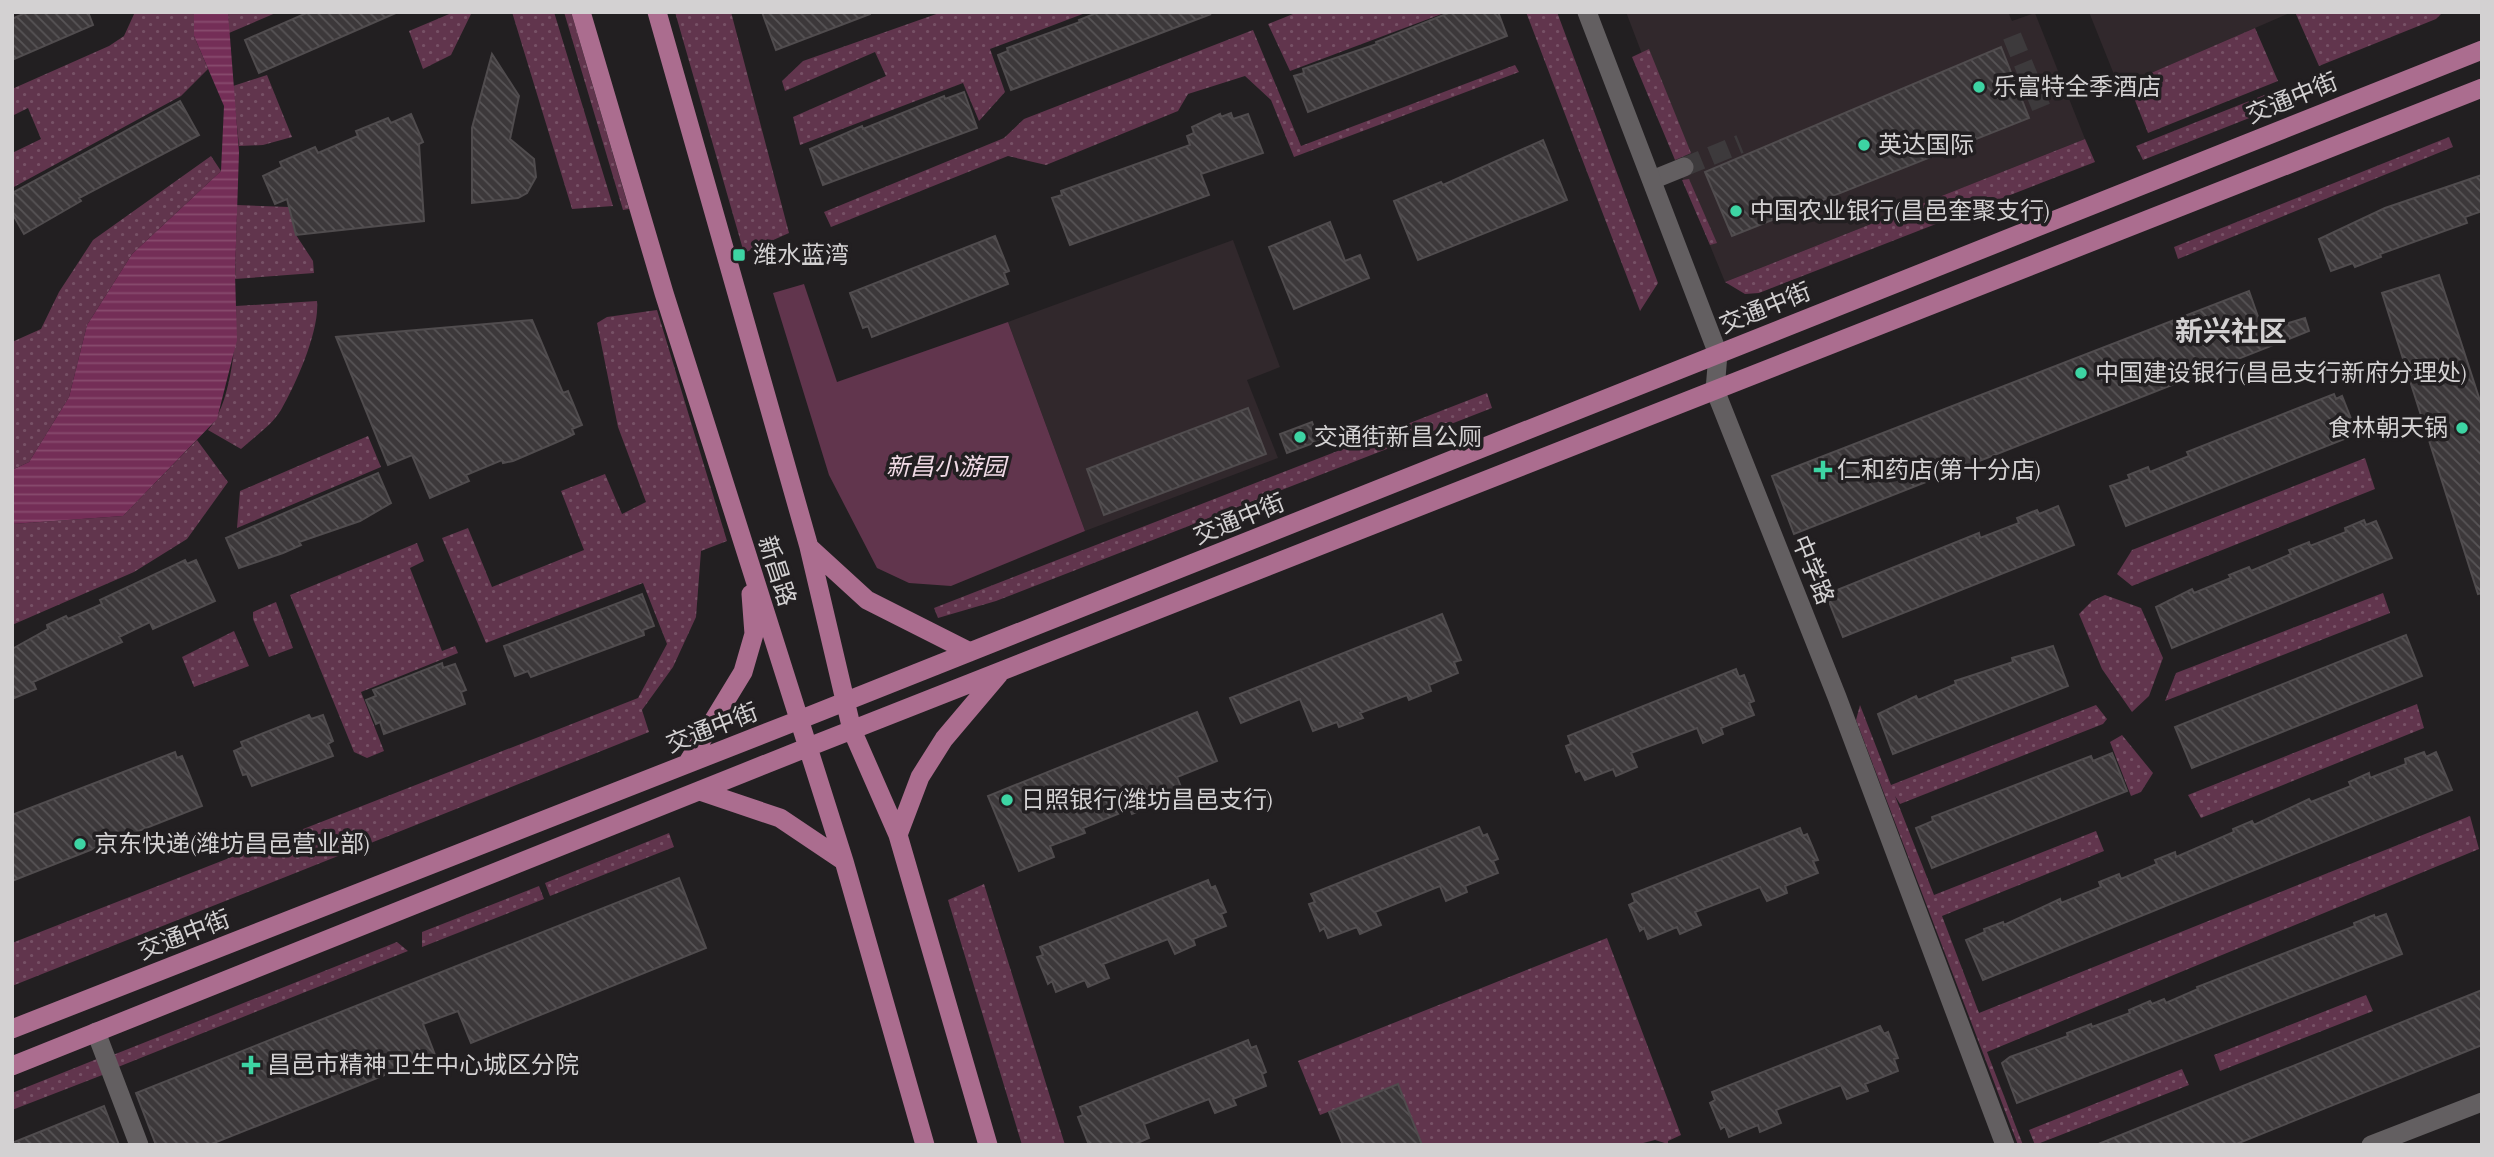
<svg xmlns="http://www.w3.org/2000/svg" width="2494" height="1157" font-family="Spectral,'Noto Sans SC',serif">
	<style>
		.built { fill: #31282c }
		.grass { fill: url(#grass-dots) }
		.park { fill: #61354d }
		.water { fill: url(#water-rules) }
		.building { fill: url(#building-back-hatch); stroke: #504c4e; stroke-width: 2 }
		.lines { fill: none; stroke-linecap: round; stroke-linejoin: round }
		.minor-tunnel { stroke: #3d3a3c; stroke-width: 19; stroke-dasharray: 19 10; stroke-linecap: butt }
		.minor { stroke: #635f61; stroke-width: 19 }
		.tertiary { stroke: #635f61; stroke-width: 19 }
		.primary { stroke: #ab6d8f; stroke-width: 19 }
		.poi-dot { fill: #3dd4a3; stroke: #221f21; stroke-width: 2.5 }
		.labels { text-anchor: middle; stroke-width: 7; stroke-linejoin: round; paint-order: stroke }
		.poi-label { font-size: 24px; fill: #d3d1d2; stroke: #221f21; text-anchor: start }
		.street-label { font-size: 24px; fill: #d3d1d2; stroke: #221f21 }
		.park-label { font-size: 24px; font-style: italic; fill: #f1dbe6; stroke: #221f21 }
		.quarter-label { font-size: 28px; font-weight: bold; fill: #d3d1d2; stroke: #221f21 }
	</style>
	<defs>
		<pattern id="grass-dots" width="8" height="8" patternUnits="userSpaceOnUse" patternTransform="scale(1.75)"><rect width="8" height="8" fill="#61354d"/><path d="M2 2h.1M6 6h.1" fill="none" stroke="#775166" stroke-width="1.8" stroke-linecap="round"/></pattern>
		<pattern id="water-rules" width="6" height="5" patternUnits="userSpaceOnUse" patternTransform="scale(1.75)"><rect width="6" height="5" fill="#742e57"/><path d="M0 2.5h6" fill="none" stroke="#874b6e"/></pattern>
		<pattern id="building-back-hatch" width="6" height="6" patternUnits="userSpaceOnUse" patternTransform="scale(1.75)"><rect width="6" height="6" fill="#3c383a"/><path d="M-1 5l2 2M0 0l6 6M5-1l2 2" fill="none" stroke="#575456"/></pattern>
	</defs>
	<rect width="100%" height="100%" fill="#221f21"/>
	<path class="built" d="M1626,12H2008L2012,21L2035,13L2085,139L1725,282L1675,160L1681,156Z
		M2089,12H2292L2119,87Z
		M1233,240L1280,367L1247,380L1278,458L1085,531L1008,322Z"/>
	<path class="grass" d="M135,12H194V36L208,69L181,96L12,188V153L41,139L28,108L12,116V89L109,46L124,36Z
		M228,12H278L229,33Z
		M454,12L471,14L451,55L423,69L409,31Z
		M512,12H554L613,206L572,209Z
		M564,12H571L629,209L623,210Z
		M675,12H731L789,233L744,253Z
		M942,12H1088L990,49L1005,92L979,121L963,83L800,145L793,117L886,76L875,52L785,91L782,81L803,61Z
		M1298,12H1447L1290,71L1268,24Z
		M1526,12H1557L1658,283L1640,311Z
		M2295,12H2443L2436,19L2319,66Z
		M2255,28L2278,81L2148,133L2128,83Z
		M1253,30L1301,146L1515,65L1519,72L1294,157L1271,100L1245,76L1188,94L1178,111L1046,165L1008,156L831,227L824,212L1004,138L1024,119Z
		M1649,49L1691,153L1675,160L1632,57Z
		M267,75L292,137L263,145L239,146L233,86Z
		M2277,90V103L2267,111L2143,160L2136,146Z
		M2449,137L2453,147L2178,259L2174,247Z
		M2085,139L2095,162L1759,293L1745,294L1725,282Z
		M211,156L221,171L132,254L87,325L69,397L29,462L12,470V342L41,329L59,292L93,240Z
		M1689,179L1717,243L1710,245L1682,180Z
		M237,205L289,207L296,235L313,261L314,273L235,279Z
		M317,301C320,330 296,384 281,410C272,425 254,437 241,449L208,430C231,405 237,339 236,306Z
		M657,310L727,541L701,551L696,617L673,667L642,710L649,732L12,986V943L638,698L667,644L643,583L486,643L442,538L468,528L492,587L584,550L561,491L605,474L622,514L646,502L618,427L597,323L607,317Z
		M1487,393L1492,408L996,601L938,618L934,608Z
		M368,436L381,467L237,528L240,491Z
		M197,440L228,482L187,539L134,572L12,625V524L123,516Z
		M2365,458L2375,489L2132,586L2117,574L2132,550Z
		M417,543L424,561L410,568L442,651L455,646L458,653L361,692L384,751L367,758L354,752L290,595Z
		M2383,593L2390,613L2165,701L2176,673Z
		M2105,595L2141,608L2163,658L2149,696L2132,712L2102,669L2079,614L2092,601Z
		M276,602L293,648L269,657L253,619V612Z
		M234,631L249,666L194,687L182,657Z
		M2417,704L2424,728L2201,818L2188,795Z
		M1860,705L1891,785L2096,705L2107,719L2103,724L1900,804L1895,796L1934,895L2096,831L2104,851L1942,916L1979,1013L2470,816L2479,849L1987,1052L2023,1145H2018L1856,720Z
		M2122,735L2153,773L2141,792L2131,796L2110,742Z
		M669,833L674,847L550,896L545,883Z
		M984,884L1065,1145H1022L948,900Z
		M539,886L544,899L422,947V932Z
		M1607,938L1681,1135L1668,1141V1144L1655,1140L1635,1145H1422L1398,1085L1320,1115L1298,1061Z
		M397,942L408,951L118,1067L113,1055Z
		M2366,995L2373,1011L2220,1071L2214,1055Z
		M97,1059L105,1074L12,1110V1093Z
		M2182,1069L2189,1085L2035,1145L2029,1130Z"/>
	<path class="park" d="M804,284L837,382L1008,322L1085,531L951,586L909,583L877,568L829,475L773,293Z"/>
	<path class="water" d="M194,12H228L239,152L235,274L237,340L217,419L123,516L12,524V470L29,462L69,397L87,325L132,254L221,171L224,106L194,36Z"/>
	<path class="building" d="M27,12H88L93,25L12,60V19Z
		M309,12H398L259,73L245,40Z
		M762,12H870V14L776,50Z
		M1099,12L1211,14L1011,90L998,55L1008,51L1007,48L1080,22L1079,20Z
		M1451,12H1498L1507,36L1308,112L1294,76L1304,73L1303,69L1377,44L1376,42Z
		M2001,47L2029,118L1732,236L1705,172Z
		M492,54L519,96L510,139L534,159L536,177L527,193L518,198L472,203V128Z
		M964,92L977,128L823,185L810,149L862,126L863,129L944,96L945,99Z
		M180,101L199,135L79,198L81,201L24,234L12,213V193Z
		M1231,113L1233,119L1248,114L1263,153L1201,174L1209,195L1070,245L1052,198L1062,195L1061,191L1190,145L1187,136L1194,133L1192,127L1220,114L1221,117Z
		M411,114L423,142L419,144L424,221L296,235L287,199L275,204L263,176L282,167L280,162L315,147L318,153L358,136L356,131L388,118L391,123Z
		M1543,140L1567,200L1418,260L1394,201L1441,182L1443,185Z
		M2482,175V211L2465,217L2467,223L2380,254L2381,257L2355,267L2353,263L2331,271L2319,239L2385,208Z
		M1330,222L1345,261L1360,255L1369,278L1294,309L1269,247Z
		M995,236L1009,271L1004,273L1008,284L872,337L868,326L863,328L850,293Z
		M2439,275L2482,407V593L2478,594L2382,293Z
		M2249,291L2263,331L2305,318L2309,331L1794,534L1772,476Z
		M532,320L563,393L568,391L582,425L572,429L574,434L564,439L513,461L503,463L502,460L466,475L469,481L430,498L412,455L388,465L336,337Z
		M2334,394L2336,399L2342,396L2357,434L2126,526L2110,486L2130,479L2128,475L2148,467L2150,472L2189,456L2187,452Z
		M1248,408L1266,454L1104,515L1087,469Z
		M1312,422L1319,441L1287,453L1280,434Z
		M378,473L391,503L360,521L299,542L301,545L283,553L239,568L226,538Z
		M2058,506L2074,545L1843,637L1828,599L1834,597L1832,592L1979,533L1980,538L2019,523L2017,518L2037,510L2039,514Z
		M2364,520L2366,525L2376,521L2392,558L2172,648L2156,607L2192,589L2194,593L2231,578L2229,575L2249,567L2251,571L2291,554L2289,550L2309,542L2310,546L2346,532L2345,528Z
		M185,560L187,564L196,560L215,601L153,629L150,622L119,637L122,642L33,682L36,689L12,699V649L48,629L47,625L66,616L68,619L102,604L100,600Z
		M642,594L654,626L643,630L644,635L531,677L528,671L515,676L504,646Z
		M1442,614L1461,660L1454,662L1458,673L1429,685L1431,691L1409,700L1407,695L1360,713L1363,718L1339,727L1337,722L1313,731L1300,699L1241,723L1230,698Z
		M2406,635L2422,676L2192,768L2175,727Z
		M2053,646L2068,686L1893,754L1878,714L1916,696L1918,700L1956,684L1955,681L2013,662L2012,658Z
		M442,663L443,668L455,664L466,690L461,692L465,704L384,734L380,722L376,724L366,700L376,696L373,690Z
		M1736,669L1739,677L1744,675L1754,701L1749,703L1754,715L1721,728L1723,734L1703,743L1697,728L1631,753L1637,767L1616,776L1613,769L1585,780L1580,770L1576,772L1566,746L1571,744L1568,736Z
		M1197,712L1217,761L1177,777L1181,787L1151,799L1154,805L1132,814L1130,809L1083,828L1085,833L1050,846L1054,857L1019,871L988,796Z
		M309,715L311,719L323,715L333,741L328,744L333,756L252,786L247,774L243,775L234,751L243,747L241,742Z
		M175,752L177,758L182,756L202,806L12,881V815Z
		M2424,752L2426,757L2436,752L2452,790L1983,980L1966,940L1985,932L1984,929L2003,922L2004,925L2060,899L2061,903L2101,887L2099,882L2119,874L2121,879L2157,864L2155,860L2175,852L2176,857L2234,832L2233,829L2252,821L2254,825L2309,799L2311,802L2351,786L2349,782L2369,773L2370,778L2406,764L2405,759Z
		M2112,753L2127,791L1932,868L1916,828L1933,821L1932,817L2091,756L2093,761Z
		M1479,827L1483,836L1487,834L1498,859L1493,861L1498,873L1465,886L1467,892L1446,901L1440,886L1375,912L1381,925L1360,934L1357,927L1328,938L1324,928L1320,931L1309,904L1315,902L1311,894Z
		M1800,828L1803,836L1807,834L1818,860L1813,861L1818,873L1785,886L1787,893L1767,901L1760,887L1695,912L1701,925L1680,934L1677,927L1648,939L1644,928L1640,931L1629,905L1635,902L1632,894Z
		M679,878L706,948L471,1043L458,1011L423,1024L435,1055L209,1145H156L136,1093Z
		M1208,880L1211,888L1215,886L1226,912L1221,914L1226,926L1193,939L1195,945L1175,954L1168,939L1103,964L1109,978L1088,987L1085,980L1056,992L1052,981L1048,984L1037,957L1043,955L1040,947Z
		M2386,914L2402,954L2017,1103L2002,1063L2010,1057L2068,1036L2067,1033L2091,1024L2092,1027L2130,1013L2129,1010L2150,1001L2152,1004L2164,999L2166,1003L2198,989L2197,987L2355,926L2354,923L2374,915L2375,918Z
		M2482,990V1045L2234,1145H2096Z
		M1880,1026L1884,1034L1888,1032L1898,1058L1894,1059L1898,1071L1865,1084L1868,1091L1847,1099L1841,1085L1776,1110L1781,1123L1760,1132L1758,1125L1729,1137L1725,1126L1721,1129L1710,1103L1715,1100L1712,1092Z
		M1248,1040L1251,1048L1256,1046L1266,1072L1262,1074L1266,1086L1233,1099L1236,1105L1215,1113L1209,1099L1144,1124L1149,1138L1133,1145H1089L1078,1117L1083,1115L1080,1107Z
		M1398,1084L1422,1145H1343L1329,1112Z
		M104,1106L119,1145H12V1143Z"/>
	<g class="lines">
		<path class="minor-tunnel" d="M2012,36L2043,112
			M1684,167L1740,144"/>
		<path class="minor" d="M1652,180L1684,167
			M96,1032L139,1145
			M2371,1145L2482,1102"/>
		<path class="tertiary" d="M1587,12L1718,354L1715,390L1837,697L2005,1145"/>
		<path class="primary" d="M581,12L664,293L844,861L925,1145
			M657,12L809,547L852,730L898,835L988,1145
			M809,547L867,600L970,652
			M687,764L743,672L754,634L751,594
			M700,791L780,818L844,861
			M898,835L920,777L944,739L999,674
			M12,1029L799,720L2482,50
			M12,1066L806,748L2482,88"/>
	</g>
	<g class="poi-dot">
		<circle cx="1979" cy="87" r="7"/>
		<circle cx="1864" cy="145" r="7"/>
		<circle cx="1736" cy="211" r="7"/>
		<rect x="732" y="248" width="14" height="14" rx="3.5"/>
		<circle cx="2081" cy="373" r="7"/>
		<circle cx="2462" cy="428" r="7"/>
		<circle cx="1300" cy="437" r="7"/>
		<path d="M1819.5 459.5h7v7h7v7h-7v7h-7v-7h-7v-7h7z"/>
		<circle cx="1007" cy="800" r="7"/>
		<circle cx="80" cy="844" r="7"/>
		<path d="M247.5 1054.5h7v7h7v7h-7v7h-7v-7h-7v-7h7z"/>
	</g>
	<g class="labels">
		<g class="poi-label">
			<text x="1993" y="95">乐富特全季酒店</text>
			<text x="1878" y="153">英达国际</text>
			<text x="1750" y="219">中国农业银行(昌邑奎聚支行)</text>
			<text x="753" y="263">潍水蓝湾</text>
			<text x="2095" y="381">中国建设银行(昌邑支行新府分理处)</text>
			<text x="2448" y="436" text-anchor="end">食林朝天锅</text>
			<text x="1314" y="445">交通街新昌公厕</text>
			<text x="1837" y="478">仁和药店(第十分店)</text>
			<text x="1021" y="808">日照银行(潍坊昌邑支行)</text>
			<text x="94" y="852">京东快递(潍坊昌邑营业部)</text>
			<text x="267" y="1073">昌邑市精神卫生中心城区分院</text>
		</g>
		<g class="street-label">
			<text transform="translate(2292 98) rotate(-22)" y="8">交通中街</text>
			<text transform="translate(1765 308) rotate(-22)" y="8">交通中街</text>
			<text transform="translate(1239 519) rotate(-22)" y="8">交通中街</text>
			<text transform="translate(1813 570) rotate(68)" y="8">中学路</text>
			<text transform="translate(777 571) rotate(72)" y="8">新昌路</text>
			<text transform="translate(712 728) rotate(-21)" y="8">交通中街</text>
			<text transform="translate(184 935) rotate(-21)" y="8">交通中街</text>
		</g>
		<g class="park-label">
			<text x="946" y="475">新昌小游园</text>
		</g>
		<g class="quarter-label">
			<text x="2231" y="341">新兴社区</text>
		</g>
	</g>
	<rect width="2494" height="1157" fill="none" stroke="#d3d1d2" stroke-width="28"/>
</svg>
